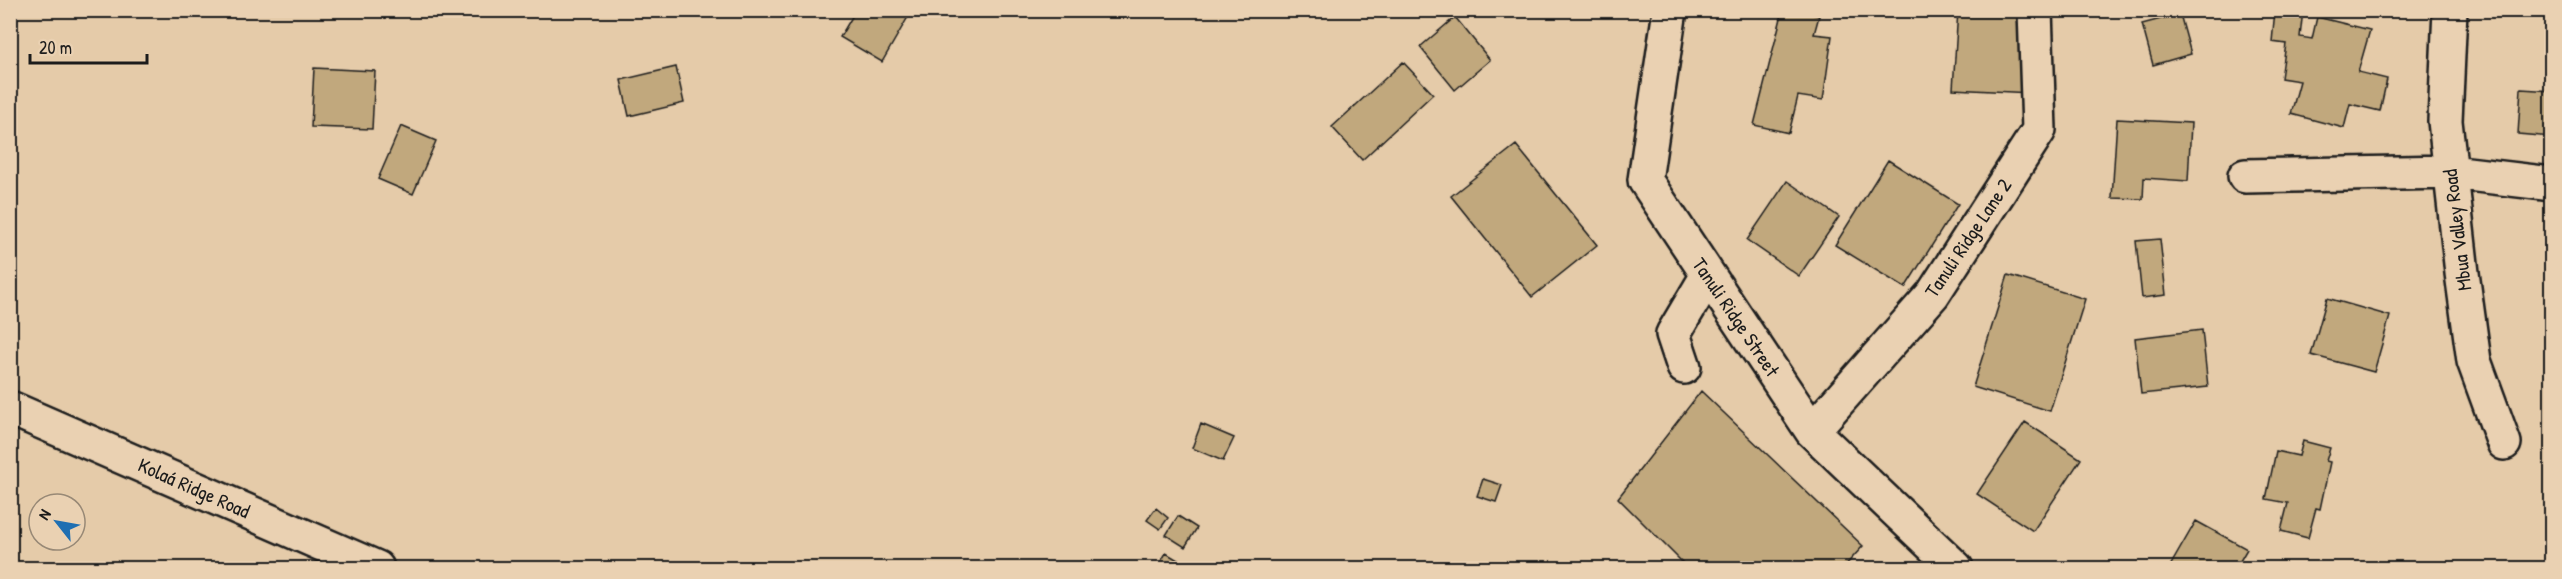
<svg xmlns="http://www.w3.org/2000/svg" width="2562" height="579" font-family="'Patrick Hand',sans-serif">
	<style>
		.building { fill: #c1a87d; stroke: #1c1c1c; stroke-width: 1.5 }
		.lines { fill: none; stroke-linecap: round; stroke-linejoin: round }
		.street-casing { stroke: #1c1c1c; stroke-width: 38 }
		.secondary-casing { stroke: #1c1c1c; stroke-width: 38 }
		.street { stroke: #ead1b2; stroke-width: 33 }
		.secondary { stroke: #ead1b2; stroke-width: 33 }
		.labels { text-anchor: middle; stroke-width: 6; stroke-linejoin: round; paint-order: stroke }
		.street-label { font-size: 20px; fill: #1c1c1c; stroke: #ead1b2 }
	</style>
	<rect width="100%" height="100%" fill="#e5cba9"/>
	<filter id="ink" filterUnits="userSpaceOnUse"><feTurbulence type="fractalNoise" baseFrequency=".0167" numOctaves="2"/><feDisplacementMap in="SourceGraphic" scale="12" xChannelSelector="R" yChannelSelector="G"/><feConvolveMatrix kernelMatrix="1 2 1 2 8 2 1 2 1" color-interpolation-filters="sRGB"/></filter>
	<g filter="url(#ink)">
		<path class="building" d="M856,10H912L882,62L840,37Z
			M1783,10H1797L1819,16L1814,34L1832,36L1823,100L1798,96L1789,133L1754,125Z
			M1958,10H2036L2031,93L1953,89Z
			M2275,10H2303L2300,37L2312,39L2317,17L2370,30L2358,72L2387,79L2380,111L2350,104L2344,128L2291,114L2300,81L2281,78L2286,44L2272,42Z
			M2180,14L2191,54L2153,65L2142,24Z
			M1455,17L1490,60L1455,90L1420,47Z
			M1403,62L1433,94L1362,160L1332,127Z
			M676,67L684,103L629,116L621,80Z
			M314,68L375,71L372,129L311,127Z
			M2521,89L2552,91V137L2518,134Z
			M2117,119L2191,123L2188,181L2144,178L2143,199L2112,198Z
			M401,126L436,141L413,194L378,179Z
			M1516,145L1597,245L1532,297L1451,196Z
			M1888,160L1958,204L1905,288L1835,245Z
			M1787,181L1839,217L1799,276L1747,240Z
			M2160,239L2166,295L2142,298L2136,241Z
			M2008,275L2085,299L2050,411L1973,387Z
			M2327,298L2390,316L2374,372L2311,355Z
			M2202,330L2208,387L2141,394L2135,338Z
			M1701,391L1863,546L1843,568H1688L1618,498Z
			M2025,422L2081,459L2033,531L1977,494Z
			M1201,424L1234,438L1223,461L1192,448Z
			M2303,441L2330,448L2326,461L2330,462L2320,509L2316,508L2308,538L2281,531L2288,503L2266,499L2276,451L2299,456Z
			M1483,479L1502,485L1496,502L1477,496Z
			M1156,508L1168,518L1160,529L1147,520Z
			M1178,516L1197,528L1185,547L1166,535Z
			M2196,521L2247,549L2236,568H2169Z
			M1166,553L1183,563L1180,568H1170L1160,563Z"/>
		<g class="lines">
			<g class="street-casing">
				<path id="street" d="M1670,10L1645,180L1812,431L1956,568
					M2450,10L2445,121L2462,273L2474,361L2504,443
					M2245,176L2451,172L2552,184
					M1684,367L1673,334L1708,275
					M1812,431L1933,294L2039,130L2035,10"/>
			</g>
			<g class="secondary-casing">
				<path id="secondary" d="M10,408L377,568"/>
			</g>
			<use href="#street" class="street"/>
			<use href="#secondary" class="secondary"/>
		</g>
	</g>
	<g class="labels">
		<g class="street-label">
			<text transform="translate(2457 230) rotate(-97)" y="7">Mbua Valley Road</text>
			<text transform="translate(1968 238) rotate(-56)" y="7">Tanuli Ridge Lane 2</text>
			<text transform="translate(1736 317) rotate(56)" y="7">Tanuli Ridge Street</text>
			<text transform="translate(194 488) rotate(24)" y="7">Kolaá Ridge Road</text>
		</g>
	</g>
	<rect width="2562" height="579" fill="none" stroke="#ead1b2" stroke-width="36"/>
	<rect x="18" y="18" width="2526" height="543" fill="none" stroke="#1c1c1c" stroke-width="2" filter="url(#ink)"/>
	<g transform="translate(57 522) rotate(301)"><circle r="28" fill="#ead1b2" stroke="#988976" stroke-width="1.5"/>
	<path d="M0-4.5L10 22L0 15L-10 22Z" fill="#1f6fb2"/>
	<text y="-9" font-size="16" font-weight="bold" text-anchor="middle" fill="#1c1c1c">N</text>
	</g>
	<path d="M30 54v9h117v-9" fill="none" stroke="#1c1c1c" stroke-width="3"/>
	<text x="39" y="54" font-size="18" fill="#1c1c1c" stroke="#ead1b2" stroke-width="4.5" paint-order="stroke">20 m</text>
</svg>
